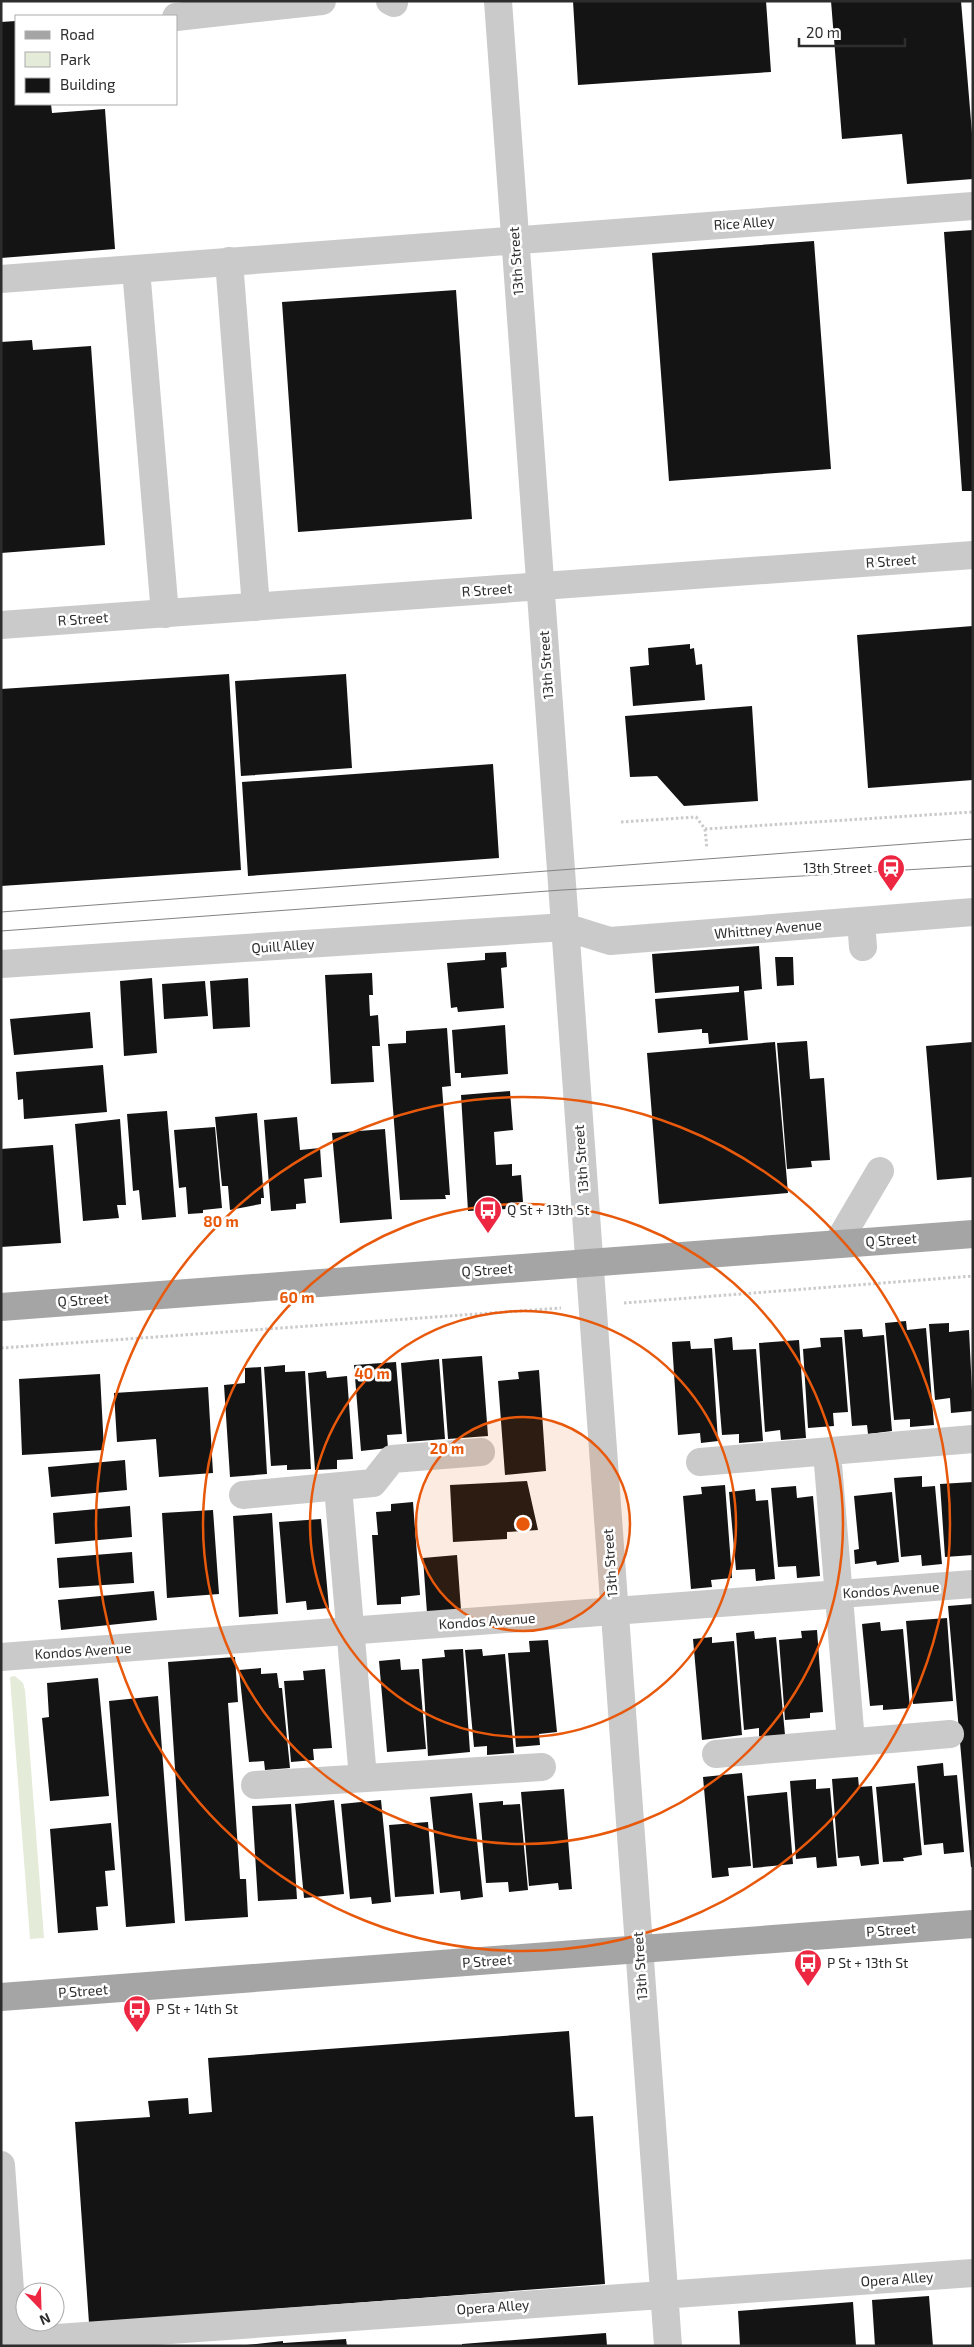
<svg xmlns="http://www.w3.org/2000/svg" width="974" height="2347" font-family="'Exo 2',sans-serif">
	<style>
		.green { fill: #e4ebd9 }
		.building { fill: #141414 }
		.lines { fill: none; stroke-linecap: round; stroke-linejoin: round }
		.path { stroke: #cacaca; stroke-width: 3; stroke-dasharray: 2.5 2.5; stroke-linecap: butt }
		.minor { stroke: #cacaca; stroke-width: 28 }
		.major { stroke: #a5a5a5; stroke-width: 28 }
		.tram { stroke: #828282; stroke-width: 1 }
		.ring { fill: none; stroke: #e8590c; stroke-width: 2.5 }
		.labels { text-anchor: middle; stroke-width: 5; stroke-linejoin: round; paint-order: stroke }
		.street-label { font-size: 14px; fill: #2d2d2d; stroke: #fff }
		.poi-label { font-size: 14px; fill: #2d2d2d; stroke: #fff; text-anchor: start }
		.centre { fill: #e8590c; stroke: #fff; stroke-width: 2.5 }
		.ring-label { font-size: 15px; text-anchor: middle; font-weight: bold; fill: #e8590c; stroke: #fff; stroke-width: 5; stroke-linejoin: round; paint-order: stroke }
	</style>
	<rect width="100%" height="100%" fill="#fff"/>
	<path class="green" d="M15,1676L23,1683L25,1690L44,1938L30,1939L10,1677Z"/>
	<path class="building" d="M573,1H766L771,72L578,85Z
		M831,1H961L973,145V179L907,184L902,134L842,139Z
		M16,21V104H51L52,113L105,109L115,249L1,258V22Z
		M973,230V491H962L944,232Z
		M814,241L831,469L669,481L652,253Z
		M456,290L472,519L298,532L282,302Z
		M32,340L33,350L91,346L105,545L1,553V342Z
		M973,626V780L868,788L857,635Z
		M690,644V649L694,648L696,665L702,664L705,700L633,706L630,667L649,665L648,648Z
		M229,674L241,870L1,886V689Z
		M346,674L352,768L241,776L235,681Z
		M752,706L758,801L684,806L657,776L630,777L625,716Z
		M493,764L499,858L248,876L242,782Z
		M759,946L762,989L744,991L748,1040L709,1044L708,1033H702V1029L658,1033L655,999L739,992V986L655,993L652,954Z
		M506,952L507,967L501,968L504,1008L458,1012L457,1007L451,1008L447,963L485,960V953Z
		M775,957H793L794,985L777,986Z
		M372,973L373,995H369L370,1016L378,1015L380,1046H372L374,1082L331,1084L325,975Z
		M152,978L157,1053L124,1056L120,981Z
		M248,978L250,1027L213,1029L210,981Z
		M205,981L208,1016L164,1019L162,984Z
		M90,1012L93,1048L14,1055L10,1019Z
		M505,1025L508,1074L461,1078V1073H455L452,1030Z
		M447,1028L451,1086L442,1087L450,1195H445L446,1199L400,1200L388,1044L406,1043V1031Z
		M807,1041L810,1079L824,1078L830,1160L811,1161L812,1167L787,1169L777,1043Z
		M775,1042L788,1193L659,1204L647,1053Z
		M973,1042V1177L937,1180L926,1046Z
		M103,1065L107,1112L24,1119L23,1099L18,1100L16,1072Z
		M510,1091L513,1130L494,1132L496,1165L512,1164V1176L521,1175L523,1202L508,1203V1209L468,1211L461,1095Z
		M167,1111L176,1217L142,1220L139,1190L133,1191L127,1114Z
		M257,1113L264,1198H261V1204L230,1210L228,1186H222L215,1117Z
		M297,1117L300,1150L320,1148L322,1177L304,1179L306,1203L296,1204V1209L271,1211L264,1120Z
		M120,1119L126,1205H117L119,1218L83,1221L75,1124Z
		M215,1127L222,1208L203,1210V1213L188,1214L186,1187L179,1188L174,1130Z
		M385,1129L392,1219L340,1223L332,1133Z
		M53,1145L61,1243L1,1247V1149Z
		M906,1321L907,1330L926,1328L934,1425L910,1427V1419L894,1420L885,1323Z
		M949,1323V1332L969,1330L973,1411L951,1413L950,1398L935,1400L929,1324Z
		M862,1329L863,1337L884,1335L892,1431L868,1434L867,1425L852,1426L844,1330Z
		M732,1337L733,1350L756,1349L763,1441L739,1443V1434L722,1435L714,1339Z
		M842,1337L848,1412L833,1413L834,1426L808,1428L803,1349L821,1347L820,1338Z
		M799,1340L806,1438L781,1440L780,1430L765,1432L759,1343Z
		M690,1341L691,1349L712,1348L718,1441L701,1443L700,1433L678,1435L672,1342Z
		M482,1356L488,1436L448,1439L442,1359Z
		M439,1359L445,1439L407,1442L401,1363Z
		M396,1362L402,1434L387,1435L388,1448L361,1451L354,1365Z
		M285,1365V1372L305,1371L311,1469L287,1470V1465L271,1466L264,1367Z
		M261,1367L267,1474L230,1477L224,1385L245,1383V1368Z
		M539,1370L546,1471L505,1475L498,1381L519,1379L518,1372Z
		M326,1371L327,1378L347,1376L353,1459L337,1460V1469L315,1470L308,1373Z
		M100,1374L104,1450L22,1455L19,1379Z
		M208,1387L213,1473L159,1477L156,1439L117,1442L114,1393Z
		M125,1460L127,1490L51,1497L48,1467Z
		M922,1476V1487L935,1486L942,1564L922,1566L921,1555L901,1557L894,1478Z
		M527,1481L538,1530L507,1532V1539L453,1542L450,1485Z
		M973,1482V1555L945,1557L940,1484Z
		M725,1485L732,1578L711,1580L712,1587L691,1589L683,1496L702,1494L701,1487Z
		M796,1486L797,1498L813,1496L820,1576L797,1578L796,1566L778,1567L771,1488Z
		M755,1489L756,1501L768,1500L775,1579L756,1581L755,1569L736,1570L729,1492Z
		M892,1492L899,1562L877,1565L876,1561L855,1564L854,1550L859,1549L854,1496Z
		M413,1502L420,1595L401,1597V1604L377,1605L372,1535H378L376,1512L391,1511V1504Z
		M130,1506L132,1537L55,1544L53,1513Z
		M213,1510L219,1594L167,1598L162,1513Z
		M272,1513L278,1614L239,1617L233,1516Z
		M321,1519L329,1608L307,1610L306,1601L286,1603L279,1522Z
		M132,1552L134,1583L59,1588L57,1558Z
		M457,1555L461,1610L427,1613L423,1558Z
		M154,1591L157,1620L61,1630L58,1600Z
		M973,1604V1867H971L948,1606Z
		M947,1618L953,1701L913,1704L906,1621Z
		M880,1622L881,1631L903,1629L910,1708L883,1710V1705L870,1706L862,1624Z
		M817,1630L823,1712L810,1713V1718L785,1720L779,1640L802,1638L801,1631Z
		M754,1631L755,1639L776,1637L785,1735L759,1737V1728L744,1730L736,1633Z
		M712,1637V1643L734,1641L742,1735L702,1740L693,1639Z
		M548,1640L557,1732L539,1734L540,1745L516,1747L508,1653L530,1652L529,1641Z
		M463,1649L470,1752L428,1756L422,1659L445,1657L444,1650Z
		M482,1649L483,1656L505,1654L514,1753L487,1755V1746L474,1747L465,1650Z
		M235,1657L238,1702L228,1703L240,1879H246L248,1917L185,1921L168,1662Z
		M400,1659L401,1670L419,1669L426,1749L387,1752L379,1661Z
		M261,1668V1674L277,1673L279,1688H282L290,1768L265,1770L264,1761L249,1762L239,1670Z
		M325,1669L332,1748L313,1749L314,1760L291,1762L284,1681L304,1680L303,1671Z
		M98,1678L109,1796L50,1801L42,1718L49,1717L47,1683Z
		M158,1696L175,1923L126,1927L109,1701Z
		M943,1763L944,1776L957,1775L964,1852L944,1854L943,1843L924,1845L917,1766Z
		M742,1773L751,1866L728,1868L729,1876L712,1878L703,1777Z
		M858,1777L859,1787L872,1786L879,1864L861,1866L859,1856L838,1858L832,1779Z
		M816,1779V1789L830,1788L837,1866L817,1868L816,1857L796,1859L790,1781Z
		M915,1783L922,1855L903,1858L904,1861L883,1862L876,1787Z
		M564,1789L572,1889L559,1890L558,1883L529,1886L521,1792Z
		M787,1792L793,1864L753,1868L747,1796Z
		M472,1793L483,1897L461,1900L460,1891L440,1893L430,1797Z
		M334,1800L344,1894L304,1898L295,1804Z
		M381,1800L391,1902L372,1904L371,1897L350,1899L341,1804Z
		M503,1801V1805L520,1804L528,1890L509,1892L508,1882L486,1883L479,1803Z
		M291,1804L297,1899L258,1901L252,1806Z
		M428,1822L434,1894L395,1897L389,1825Z
		M111,1823L115,1870L105,1871L108,1906L96,1907L98,1930L58,1933L50,1829Z
		M569,2031L575,2117L593,2116L605,2284L89,2323L75,2122L150,2117L148,2101L188,2098L189,2114L212,2112L208,2058Z
		M929,2296L933,2346H875L872,2300Z
		M853,2302L856,2346H740L738,2311Z
		M606,2333L607,2346H462V2344Z
		M346,2339L347,2346H237L283,2341V2343Z"/>
	<g class="lines">
		<path class="path" d="M621,822L696,817L705,829L973,812
			M705,829L707,849
			M624,1303L973,1276
			M1,1348L561,1308"/>
		<path class="minor" d="M390,1L394,3
			M498,1L668,2346
			M176,17L322,1
			M229,261L256,607
			M136,269L165,614
			M1,279L973,206
			M1,625L973,555
			M861,921L863,947
			M1,964L565,927L610,941L973,912
			M837,1244L880,1171
			M827,1452L851,1742
			M700,1462L973,1439
			M338,1487L363,1778
			M243,1495L373,1483L392,1459L481,1452
			M1,1657L973,1584
			M716,1754L950,1734
			M255,1785L542,1767
			M1,2165L14,2346
			M1,2342L973,2273"/>
		<path class="major" d="M1,1307L973,1234
			M1,1997L973,1924"/>
		<path class="tram" d="M1,912L973,839
			M1,931L562,890L973,866"/>
	</g>
	<circle cx="523" cy="1524" r="107" fill="#e8590c" fill-opacity=".12"/>
	<g class="ring">
		<circle cx="523" cy="1524" r="107"/>
		<circle cx="523" cy="1524" r="213"/>
		<circle cx="523" cy="1524" r="320"/>
		<circle cx="523" cy="1524" r="427"/>
	</g>
	<defs>
		<g id="station-pin" transform="scale(1.4375)"><path d="M0 17L-7.5 6A9.5 9.5 0 1 1 7.5 6Z" fill="#ed2642" stroke="#fff"/><path d="M-3-6H3Q5-6 5-4V2Q5 4 3 4L4.5 6H3L1.5 4h-3L-3 6H-4.5L-3 4Q-5 4-5 2V-4Q-5-6-3-6ZM-3.5-4v3h7v-3ZM-3.5 1v1.5H-2V1ZM2 1v1.5H3.5V1Z" fill="#fff"/></g>
		<g id="bus-pin" transform="scale(1.4375)"><path d="M0 17L-7.5 6A9.5 9.5 0 1 1 7.5 6Z" fill="#ed2642" stroke="#fff"/><path d="M-5-6H5V4H4V6H2V4H-2V6H-4V4H-5ZM-3.5-4V0h7V-4ZM-3.5 1.2v1.5H-2V1.2ZM2 1.2v1.5H3.5V1.2Z" fill="#fff"/></g>
	</defs>
	<g fill-rule="evenodd">
		<use href="#station-pin" x="891" y="868"/>
		<use href="#bus-pin" x="488" y="1210"/>
		<use href="#bus-pin" x="808" y="1963"/>
		<use href="#bus-pin" x="137" y="2009"/>
	</g>
	<g class="labels">
		<g class="street-label">
			<text transform="translate(744 223) rotate(-4)" y="5">Rice Alley</text>
			<text transform="translate(516 261) rotate(-94)" y="5">13th Street</text>
			<text transform="translate(891 561) rotate(-4)" y="5">R Street</text>
			<text transform="translate(487 590) rotate(-4)" y="5">R Street</text>
			<text transform="translate(83 619) rotate(-4)" y="5">R Street</text>
			<text transform="translate(546 665) rotate(-94)" y="5">13th Street</text>
			<text transform="translate(768 929) rotate(-5)" y="5">Whittney Avenue</text>
			<text transform="translate(283 946) rotate(-4)" y="5">Quill Alley</text>
			<text transform="translate(581 1159) rotate(-94)" y="5">13th Street</text>
			<text transform="translate(891 1240) rotate(-4)" y="5">Q Street</text>
			<text transform="translate(487 1270) rotate(-4)" y="5">Q Street</text>
			<text transform="translate(83 1300) rotate(-4)" y="5">Q Street</text>
			<text transform="translate(610 1563) rotate(-94)" y="5">13th Street</text>
			<text transform="translate(891 1590) rotate(-4)" y="5">Kondos Avenue</text>
			<text transform="translate(487 1621) rotate(-4)" y="5">Kondos Avenue</text>
			<text transform="translate(83 1651) rotate(-4)" y="5">Kondos Avenue</text>
			<text transform="translate(891 1930) rotate(-4)" y="5">P Street</text>
			<text transform="translate(487 1961) rotate(-4)" y="5">P Street</text>
			<text transform="translate(640 1966) rotate(-94)" y="5">13th Street</text>
			<text transform="translate(83 1991) rotate(-4)" y="5">P Street</text>
			<text transform="translate(897 2279) rotate(-4)" y="5">Opera Alley</text>
			<text transform="translate(493 2307) rotate(-4)" y="5">Opera Alley</text>
		</g>
		<g class="poi-label">
			<text x="872" y="873" text-anchor="end">13th Street</text>
			<text x="507" y="1215">Q St + 13th St</text>
			<text x="827" y="1968">P St + 13th St</text>
			<text x="156" y="2014">P St + 14th St</text>
		</g>
	</g>
	<circle cx="523" cy="1524" r="8" class="centre"/>
	<g class="ring-label">
		<text x="221" y="1227">80 m</text>
		<text x="297" y="1303">60 m</text>
		<text x="372" y="1379">40 m</text>
		<text x="447" y="1454">20 m</text>
	</g>
	<rect width="974" height="2347" fill="none" stroke="#2d2d2d" stroke-width="5"/>
	<rect x="15" y="15" width="162" height="90" fill="#ffffff" stroke="#ababab"/>
	<rect x="25" y="31" width="25" height="8" fill="#a5a5a5" stroke="#ababab"/>
	<text x="60" y="40" font-size="15" fill="#2d2d2d">Road</text>
	<rect x="25" y="52" width="25" height="15" fill="#e4ebd9" stroke="#ababab"/>
	<text x="60" y="65" font-size="15" fill="#2d2d2d">Park</text>
	<rect x="25" y="78" width="25" height="15" fill="#141414" stroke="#ababab"/>
	<text x="60" y="90" font-size="15" fill="#2d2d2d">Building</text>
	<g transform="translate(40 2307) rotate(157)"><circle r="24" fill="#ffffff" stroke="#ababab"/>
	<path d="M0-4L9 19L0 12L-9 19Z" fill="#ed2642"/>
	<text y="-8" font-size="14" font-weight="bold" text-anchor="middle" fill="#2d2d2d">N</text>
	</g>
	<path d="M799 38v8h106v-8" fill="none" stroke="#2d2d2d" stroke-width="2.5"/>
	<text x="806" y="38" font-size="15" fill="#2d2d2d" stroke="#ffffff" stroke-width="4" paint-order="stroke">20 m</text>
</svg>
